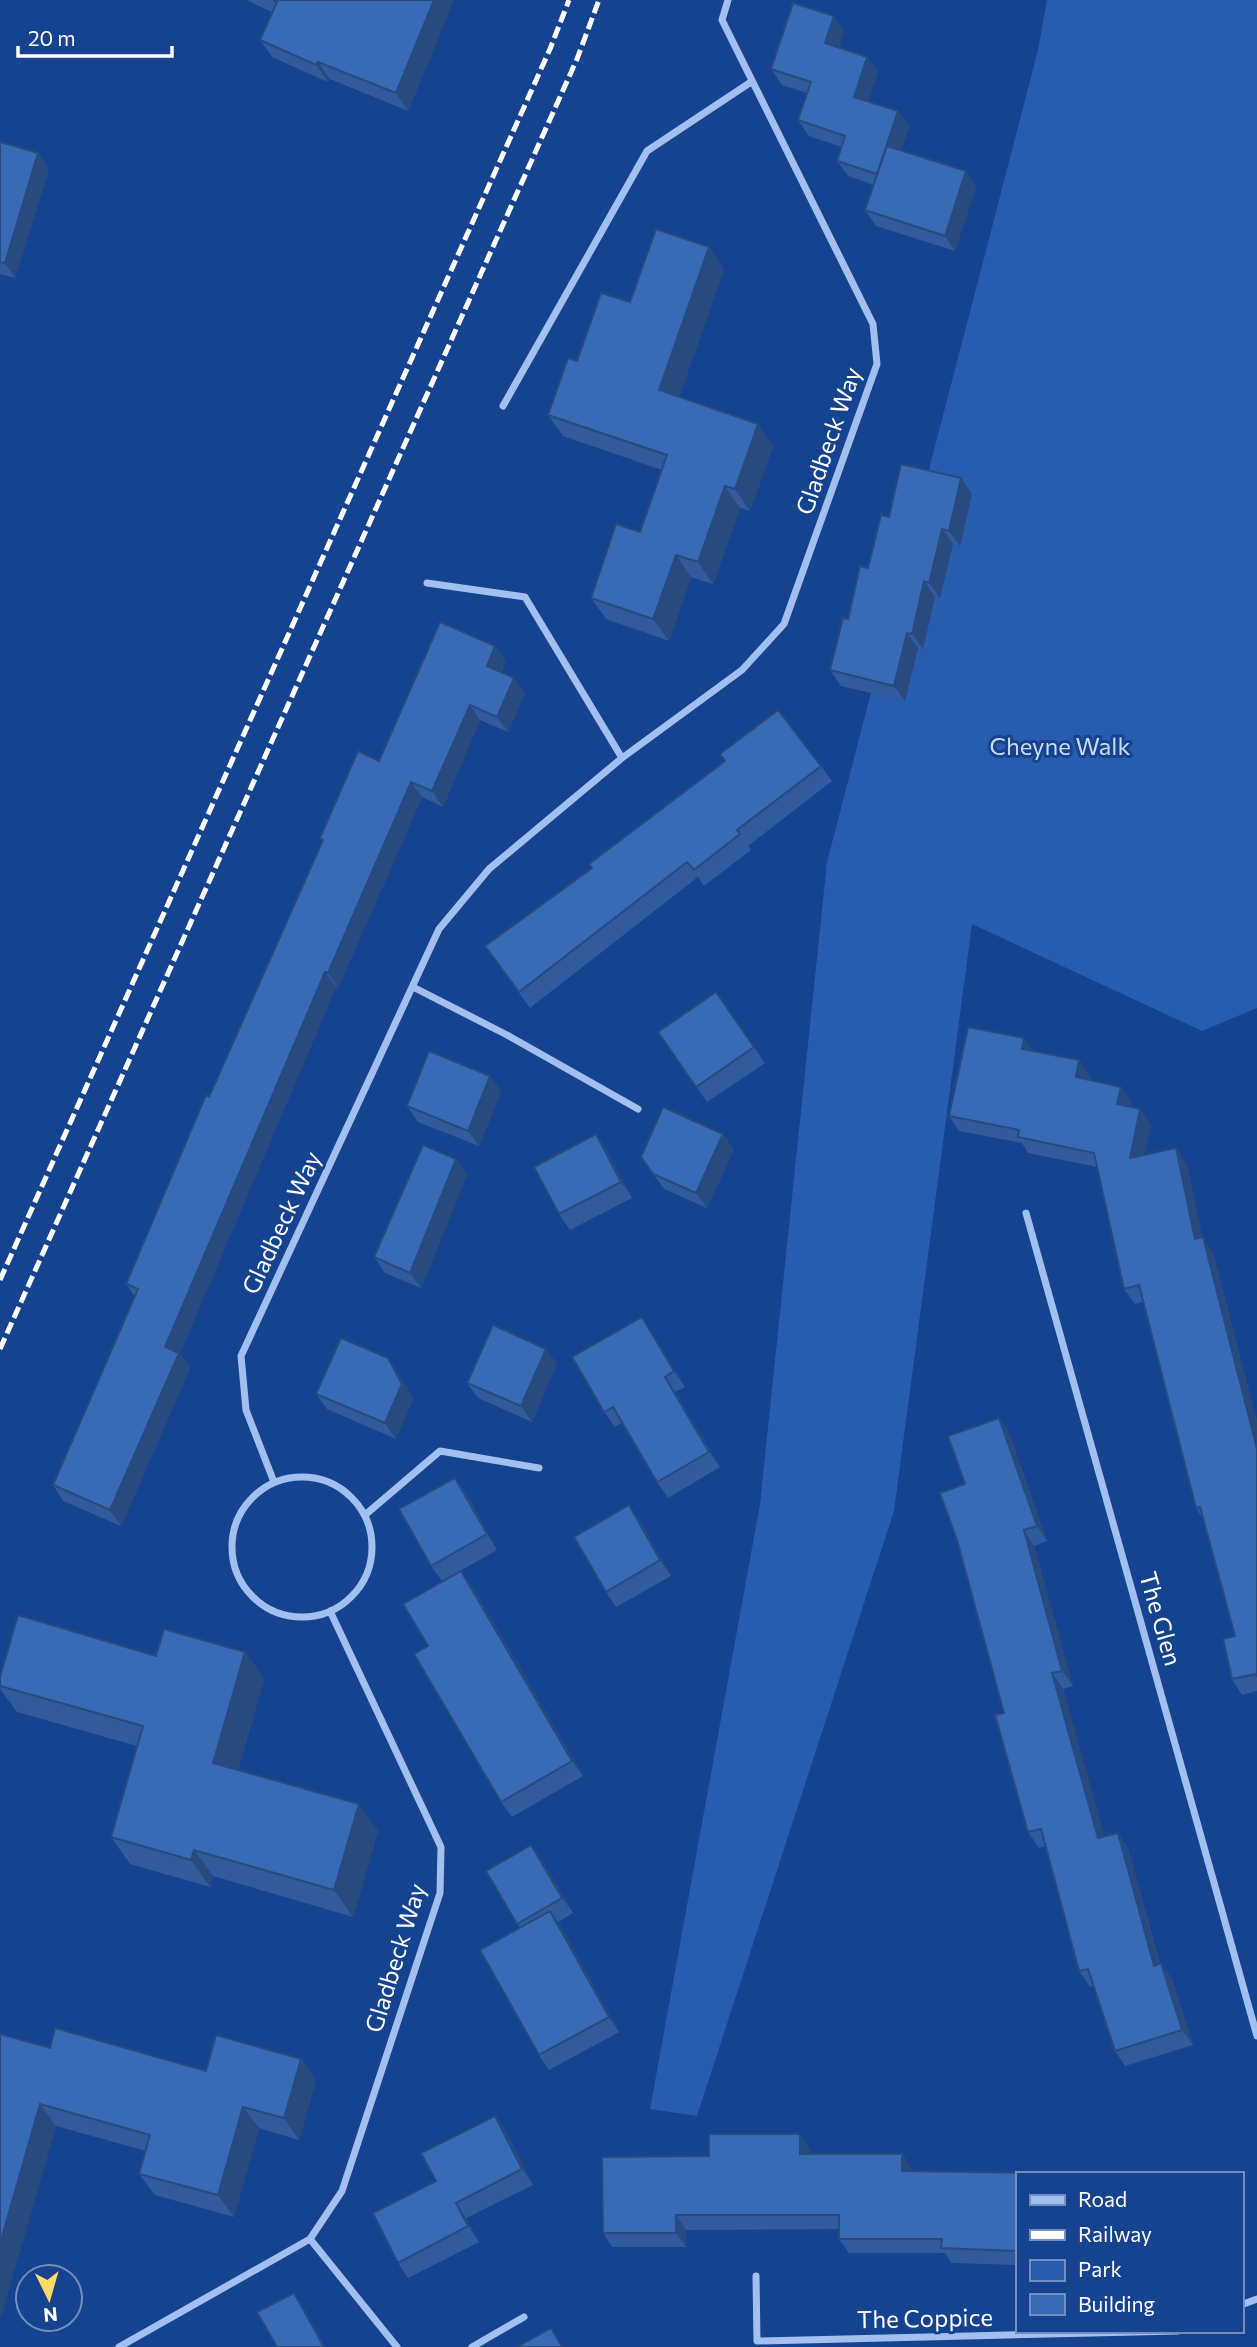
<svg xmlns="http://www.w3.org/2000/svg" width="1257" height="2347" font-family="Commissioner,sans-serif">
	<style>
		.green { fill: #275cae }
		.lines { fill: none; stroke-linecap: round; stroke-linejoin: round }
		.street { stroke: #a1c0f0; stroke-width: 7 }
		.rail { stroke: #fff; stroke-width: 5; stroke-dasharray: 12 5; stroke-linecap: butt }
		.wall { fill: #315b9d }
		.shaded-wall { fill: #284a7f }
		.building { fill: #396ab6; stroke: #284a7f; stroke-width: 2 }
		.labels { text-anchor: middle; stroke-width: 6; stroke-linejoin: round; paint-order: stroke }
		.street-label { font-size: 24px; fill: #fff; stroke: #15438f }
		.park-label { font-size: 24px; fill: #c7dcfc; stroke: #15438f }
	</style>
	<rect width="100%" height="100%" fill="#15438f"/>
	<path class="green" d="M1047,0H1257V1008L1202,1031L972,924L894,1511L697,2116L650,2109L760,1504L827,862L1038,50Z"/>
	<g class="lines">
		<path class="street" d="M503,406L647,151L751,82
			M427,583L525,597L622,758
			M413,987L507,1035L638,1109
			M1026,1213L1257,2036
			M232 1547a70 70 0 1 1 140 0a70 70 0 1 1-140 0Z
			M274,1482L246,1410L241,1356L439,929L489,869L622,758L742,670L784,624L877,364L873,324L722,20L728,0
			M365,1515L440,1451L539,1468
			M310,2239L397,2347
			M756,2276L757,2341L1178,2331
			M1241,2305L1257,2299
			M119,2347L310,2239L342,2191L440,1893L441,1847L330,1611
			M472,2347L524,2317"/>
		<path class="rail" d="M0,1280L550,49L569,0
			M0,1349L577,59L599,0"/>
	</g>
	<path class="wall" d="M246,0H452L453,2L408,111L330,79L328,82L272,57L260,40L272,12Z
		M844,31L839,48L867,57L878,72L868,101L898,111L909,126L901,150L966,171L976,187L955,251L876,226L865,210L874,185L848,176L837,161L842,147L809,136L798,120L807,93L782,85L771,69Z
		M0,142L49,169L15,278L0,274Z
		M709,247L724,269L679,397L773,446L750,511L740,508L713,584L691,577L669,641L606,619L591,598L640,532L662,470L563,436L548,415L577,361L630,302Z
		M961,478L972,494L960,546L953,544L940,598L935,597L923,649L918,648L905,701L841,686L830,670L848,619L889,517Z
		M495,646L506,661L501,672L525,693L508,732L480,720L443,807L422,797L338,988L336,987L180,1353L190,1368L121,1526L63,1501L53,1485L135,1297L126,1284L322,841L320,838L379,761Z
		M821,766L832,781L748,846L751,850L704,886L698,877L530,1008L496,962Z
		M716,992L765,1063L707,1102L658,1032Z
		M1033,1051L1079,1060L1090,1076L1089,1080L1121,1087L1132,1102L1130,1107L1140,1109L1151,1125L1144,1155L1187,1164L1202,1237L1213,1253L1257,1422V1691L1242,1695L1232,1679L1235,1636L1203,1519L1196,1508L1143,1302L1135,1304L1124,1289L1097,1167L1028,1153L1022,1143L959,1131L949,1116Z
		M490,1076L501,1091L479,1146L418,1122L407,1106Z
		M606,1149L632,1198L570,1230L559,1214Z
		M734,1149L707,1208L664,1189L641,1157Z
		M456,1159L467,1175L421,1288L385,1273L374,1257Z
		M642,1317L652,1333L685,1387L675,1392L720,1467L668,1498L657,1482L622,1423L615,1427L604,1412Z
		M546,1349L557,1364L532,1422L478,1398L467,1383Z
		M388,1358L398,1373L413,1399L396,1439L327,1409L316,1394Z
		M1009,1433L1047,1541L1034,1546L1073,1686L1063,1689L1104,1836L1128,1848L1160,1964L1161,1963L1172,1979L1193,2045L1125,2066L1115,2051L1093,1986L1090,1987L1079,1971L1045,1846L1039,1848L1028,1832L1004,1713L965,1484Z
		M466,1493L497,1550L442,1581L431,1566Z
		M629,1505L640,1521L671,1576L616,1607L606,1592Z
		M461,1571L472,1586L583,1776L512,1817L501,1802L428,1646Z
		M245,1652L264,1679L238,1770L378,1831L353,1917L213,1876L210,1887L130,1864L111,1837L137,1746L17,1712L0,1689V1677L156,1656Z
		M542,1860L573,1913L558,1922L619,2032L549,2070L539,2055L520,1928L517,1924Z
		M50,2048L206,2071L301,2059L316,2080L299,2140L259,2128L234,2217L155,2195L139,2174L146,2151L56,2126L0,2319Z
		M495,2116L506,2131L533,2185L466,2218L479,2242L408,2278L398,2263L436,2181Z
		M810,2148V2154H902L911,2168V2171L1017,2174V2265L951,2263L945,2253H849L839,2239V2229L686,2230V2247H612L603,2233L709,2156Z"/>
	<path class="shaded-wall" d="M434,0H452L453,2L408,111L396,93Z
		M834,16L844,31L836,59L825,43Z
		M867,57L878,72L865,112L854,97Z
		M318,62L330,79L328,82L316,65Z
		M898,111L909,126L888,189L877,174Z
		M38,153L49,169L15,278L5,263Z
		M966,171L976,187L955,251L945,236Z
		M709,247L724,269L674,411L659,390Z
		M758,424L773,446L750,511L735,489Z
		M961,478L972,494L960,546L949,531Z
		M725,486L740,508L713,584L698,562Z
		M942,529L953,544L940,598L929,583Z
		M676,555L691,577L669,641L653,619Z
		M924,581L935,597L923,649L912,634Z
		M907,633L918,648L905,701L894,686Z
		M495,646L506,661L497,681L487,666Z
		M514,678L525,693L508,732L497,717Z
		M470,705L480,720L443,807L432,791Z
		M411,782L422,797L338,988L328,973Z
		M325,972L336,987L180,1353L190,1368L121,1526L110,1510L165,1347Z
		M1024,1038L1035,1054L1022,1049Z
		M1079,1060L1090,1076L1086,1092L1076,1077Z
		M490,1076L501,1091L479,1146L468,1131Z
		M1121,1087L1132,1102L1128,1120L1117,1104Z
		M1140,1109L1151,1125L1140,1174L1130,1158Z
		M596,1134L606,1149L632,1198L621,1182Z
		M723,1134L734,1149L707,1208L696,1193Z
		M1176,1148L1187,1164L1206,1255L1195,1239Z
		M456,1159L467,1175L421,1288L410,1273Z
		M1203,1237L1213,1253L1257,1422V1449Z
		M642,1317L652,1333L685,1387L674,1371Z
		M546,1349L557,1364L532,1422L521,1406Z
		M388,1358L398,1373L413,1399L396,1439L385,1423Z
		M665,1377L675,1392L720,1467L709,1452Z
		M999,1418L1009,1433L1047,1541L1037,1526Z
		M455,1478L466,1493L497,1550L487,1534Z
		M629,1505L640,1521L671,1576L660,1560Z
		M1024,1530L1034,1546L1073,1686L1062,1671Z
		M461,1571L472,1586L583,1776L572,1761Z
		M245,1652L264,1679L232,1790L213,1763Z
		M1052,1673L1063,1689L1109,1853L1098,1838Z
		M359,1804L378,1831L353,1917L334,1890Z
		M1118,1833L1128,1848L1164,1981L1154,1966Z
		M531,1845L542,1860L573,1913L562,1898Z
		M194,1850L213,1876L210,1887L191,1860Z
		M550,1911L561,1926L619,2032L609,2017Z
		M1161,1963L1172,1979L1193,2045L1182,2030Z
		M301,2059L316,2080L299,2140L284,2118Z
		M40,2104L56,2126L0,2319V2244Z
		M243,2107L259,2128L234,2217L218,2195Z
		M495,2116L506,2131L533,2185L522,2169Z
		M800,2134L810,2148V2168L800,2154Z
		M902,2154L911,2168V2185L902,2171Z
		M456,2203L466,2218L479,2242L468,2226Z
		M676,2215L686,2230V2247L676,2233Z
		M294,2293L304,2308L326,2347H324Z"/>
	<path class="building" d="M273,0H434L396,93L318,62L316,65L260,40L277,2Z
		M793,3L834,16L825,43L867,57L854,97L898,111L877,174L837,161L845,136L798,120L811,82L771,69Z
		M0,142L38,153L5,263L0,262Z
		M887,146L966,171L945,236L865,210Z
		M656,229L709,247L659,390L758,424L735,489L725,486L698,562L676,555L653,619L591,598L616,524L640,532L667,455L548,415L568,358L577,361L601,293L630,302Z
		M901,464L961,478L949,531L942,529L929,583L924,581L912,634L907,633L894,686L830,670L843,618L848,619L860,566L868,568L881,515L889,517Z
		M440,622L495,646L487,666L514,678L497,717L470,705L432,791L411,782L328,973L325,972L165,1347L179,1353L110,1510L53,1485L138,1289L126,1284L206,1095L209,1097L323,840L320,838L358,751L379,761Z
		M778,710L821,766L737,830L740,834L694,870L687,862L519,992L485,946L592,868L589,864L725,761L720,754Z
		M716,992L754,1047L696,1087L658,1032Z
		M968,1027L1024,1038L1022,1049L1079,1060L1076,1077L1121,1087L1117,1104L1140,1109L1130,1158L1176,1148L1195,1239L1203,1237L1257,1449V1677L1256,1674L1232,1679L1223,1639L1235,1636L1200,1507L1196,1508L1139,1285L1124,1289L1094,1153L1018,1137L1019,1130L949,1116Z
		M429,1051L490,1076L468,1131L407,1106Z
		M663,1107L723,1134L696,1193L653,1174L641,1157Z
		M596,1134L621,1182L559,1214L534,1167Z
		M423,1145L456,1159L410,1273L374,1257Z
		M642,1317L674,1371L665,1377L709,1452L657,1482L613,1407L604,1412L572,1357Z
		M493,1325L546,1349L521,1406L467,1383Z
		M341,1338L388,1358L402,1384L385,1423L316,1394Z
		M999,1418L1037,1526L1024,1530L1062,1671L1052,1673L1098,1838L1118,1833L1154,1966L1161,1963L1182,2030L1115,2051L1088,1969L1079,1971L1041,1829L1028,1832L995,1715L1004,1713L957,1540L940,1493L965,1484L948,1436Z
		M455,1478L487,1534L431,1566L399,1509Z
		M629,1505L660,1560L606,1592L574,1537Z
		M461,1571L572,1761L501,1802L414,1654L428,1646L403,1604Z
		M18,1615L156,1656L164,1629L245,1652L213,1763L359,1804L334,1890L194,1850L191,1860L111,1837L143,1726L0,1686V1677Z
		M531,1845L562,1898L517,1924L486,1871Z
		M550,1911L609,2017L539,2055L480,1950Z
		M55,2028L206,2071L216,2035L301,2059L284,2118L243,2107L218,2195L139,2174L150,2135L40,2104L0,2244V2034L50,2048Z
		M495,2116L522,2169L456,2203L468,2226L398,2263L373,2213L436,2181L421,2153Z
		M709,2134H800V2154H902V2171L1102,2174H1017V2251L941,2248L942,2239H839V2215H676V2233H603L602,2157L709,2156Z
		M294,2293L324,2347H277L257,2312Z
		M551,2328L562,2347H517Z"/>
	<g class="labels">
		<g class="street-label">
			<text transform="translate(829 441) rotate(-71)" y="8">Gladbeck Way</text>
			<text transform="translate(282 1223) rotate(-65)" y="8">Gladbeck Way</text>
			<text transform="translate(1160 1619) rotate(74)" y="8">The Glen</text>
			<text transform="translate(396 1958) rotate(-73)" y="8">Gladbeck Way</text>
			<text transform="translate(925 2319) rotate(-1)" y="8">The Coppice</text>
		</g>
		<g class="park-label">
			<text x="1060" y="755">Cheyne Walk</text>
		</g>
	</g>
	<rect x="1016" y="2172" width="228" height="161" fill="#15438f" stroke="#738ebc" stroke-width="2"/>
	<rect x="1030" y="2195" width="35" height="10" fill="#a1c0f0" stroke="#738ebc" stroke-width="2"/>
	<text x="1078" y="2207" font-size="21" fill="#ffffff">Road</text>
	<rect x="1030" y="2230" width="35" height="10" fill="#ffffff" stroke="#738ebc" stroke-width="2"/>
	<text x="1078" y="2242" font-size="21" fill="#ffffff">Railway</text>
	<rect x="1030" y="2260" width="35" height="21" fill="#275cae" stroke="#738ebc" stroke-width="2"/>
	<text x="1078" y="2277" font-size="21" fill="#ffffff">Park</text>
	<rect x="1030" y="2294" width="35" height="21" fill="#396ab6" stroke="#738ebc" stroke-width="2"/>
	<text x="1078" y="2312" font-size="21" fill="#ffffff">Building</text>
	<g transform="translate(49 2298) rotate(175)"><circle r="33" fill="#15438f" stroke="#738ebc" stroke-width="2"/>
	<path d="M0-5L12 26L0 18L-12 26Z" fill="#ffdb60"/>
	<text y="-10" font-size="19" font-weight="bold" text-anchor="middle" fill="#ffffff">N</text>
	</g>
	<path d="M18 46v10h154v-10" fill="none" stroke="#ffffff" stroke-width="3.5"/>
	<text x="28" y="46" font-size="21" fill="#ffffff" stroke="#15438f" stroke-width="5" paint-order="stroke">20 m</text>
</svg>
